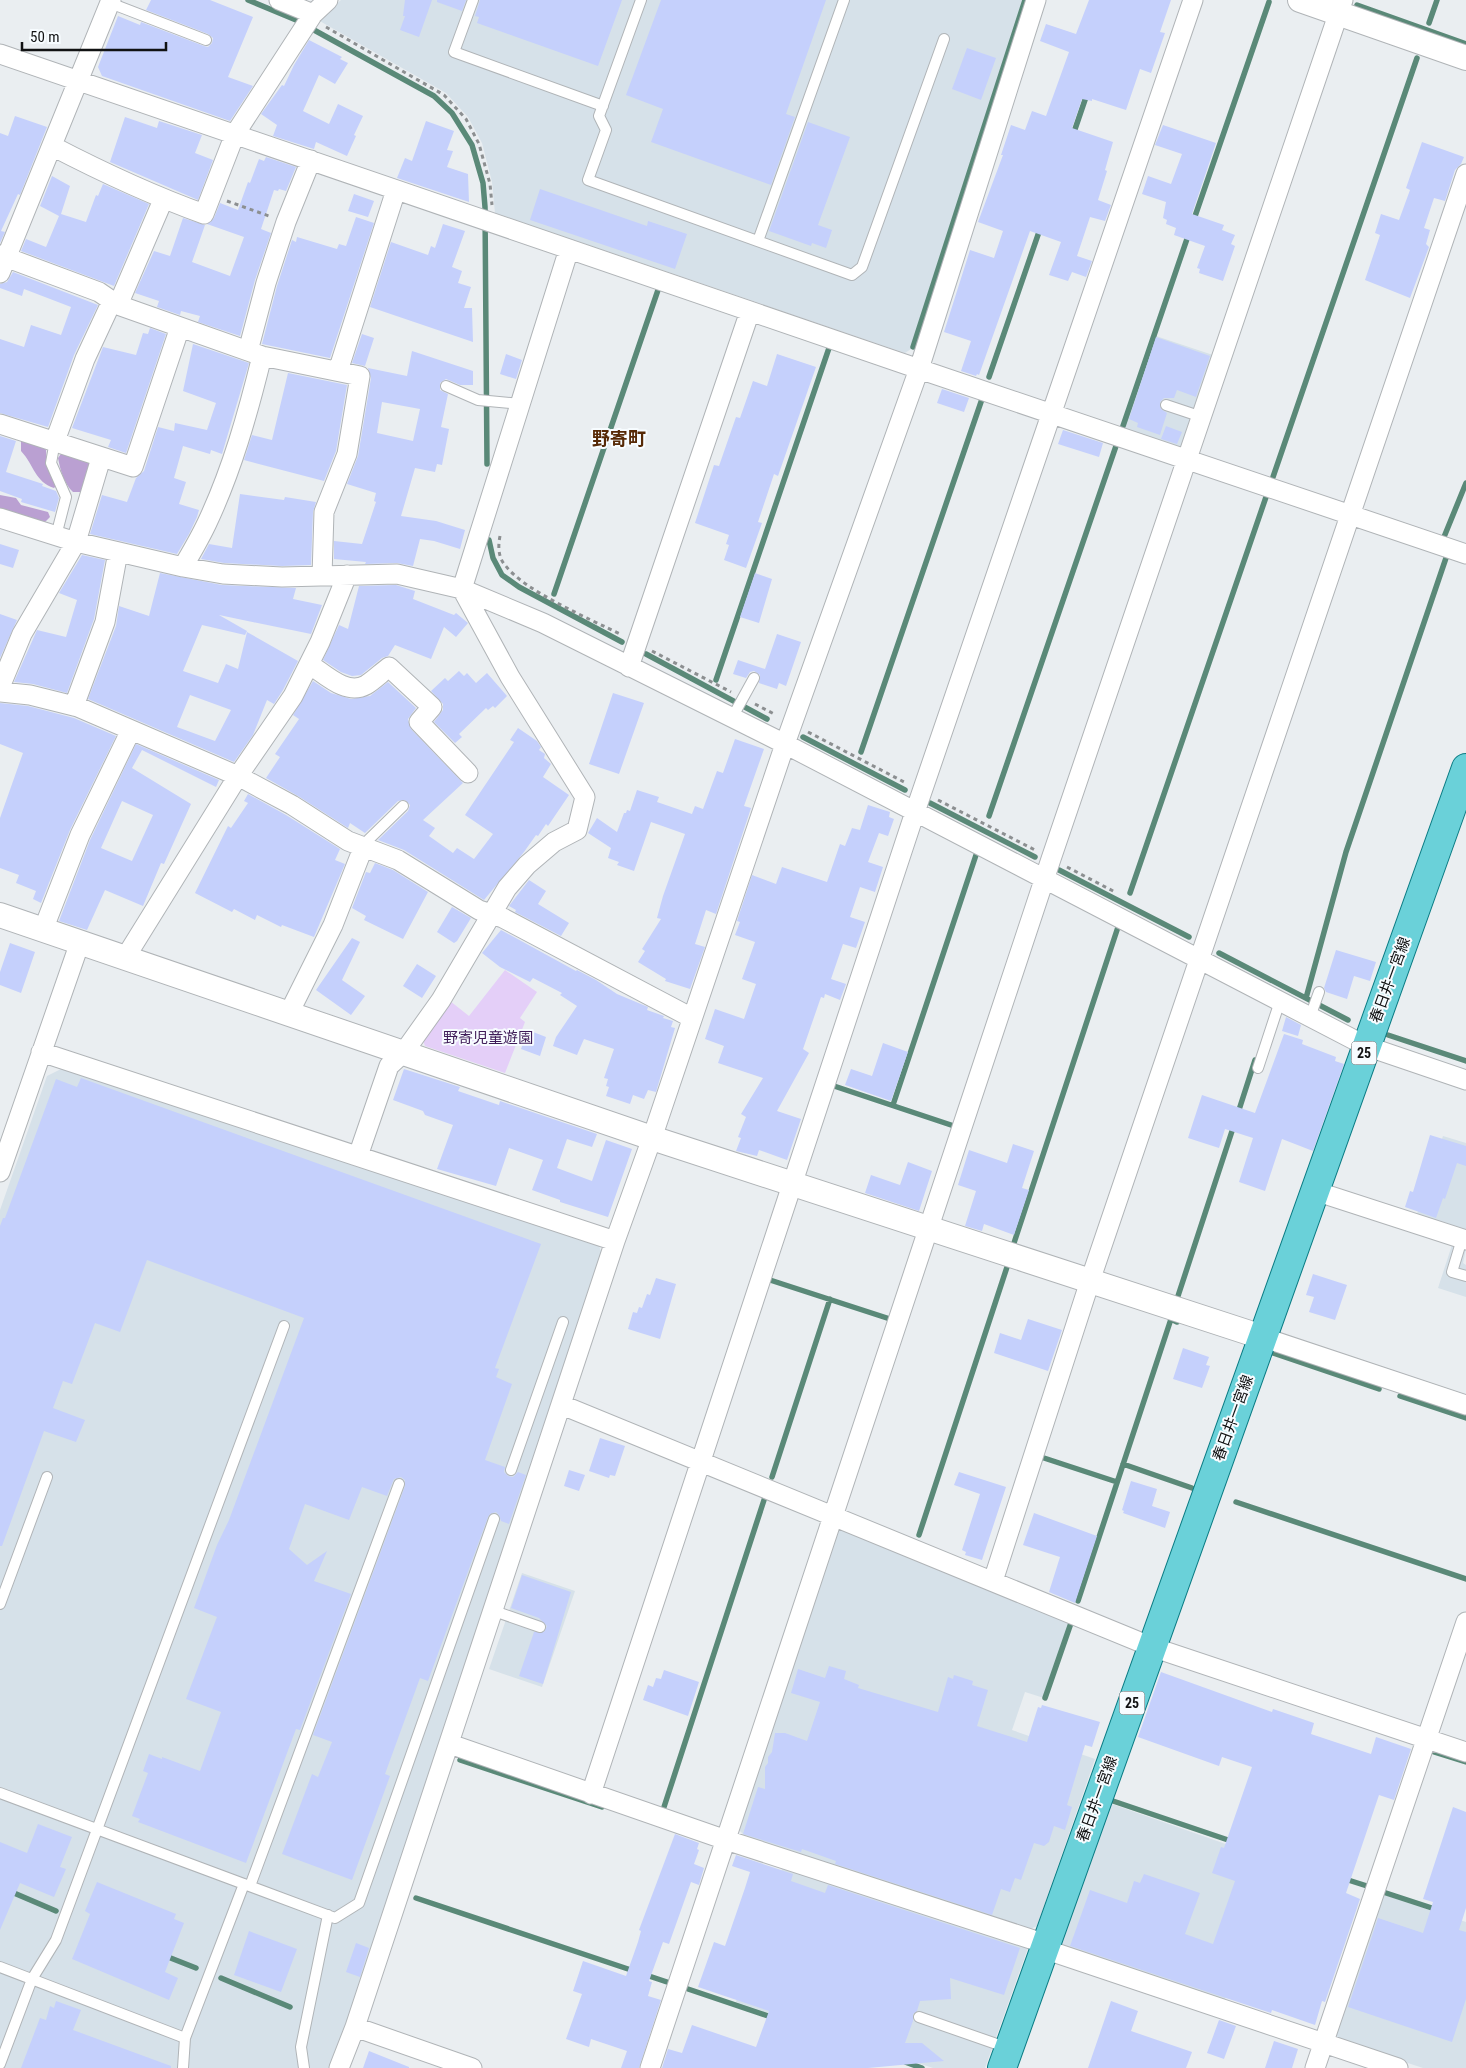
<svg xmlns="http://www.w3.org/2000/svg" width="1466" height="2068" font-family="'Roboto Condensed','Noto Sans JP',sans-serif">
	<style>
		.built { fill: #d6e1e9 }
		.green { fill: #e4cff8 }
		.forest { fill: #baa0d2 }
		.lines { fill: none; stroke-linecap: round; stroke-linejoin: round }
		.stream { stroke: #5a8978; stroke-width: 5.5 }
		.building { fill: #c5d0fc; fill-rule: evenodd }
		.service-casing { stroke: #b0b4b7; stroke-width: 12 }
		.minor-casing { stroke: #b0b4b7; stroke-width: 21 }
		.tertiary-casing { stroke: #b0b4b7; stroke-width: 26 }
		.primary-casing { stroke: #0a7b83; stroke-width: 30 }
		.path { stroke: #8c8f91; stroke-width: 3; stroke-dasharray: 4 4; stroke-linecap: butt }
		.service { stroke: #fff; stroke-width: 10 }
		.minor { stroke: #fff; stroke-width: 19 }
		.tertiary { stroke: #fff; stroke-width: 24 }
		.primary { stroke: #6ad1d9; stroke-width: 28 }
		.labels { text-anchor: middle; stroke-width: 4; stroke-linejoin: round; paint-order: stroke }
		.shield { fill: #f7fcff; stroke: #56585a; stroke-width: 1 }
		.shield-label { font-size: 14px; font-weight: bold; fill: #111213 }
		.street-label { font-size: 15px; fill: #111213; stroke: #f7fcff }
		.park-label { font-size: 15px; fill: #3e1b57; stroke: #f7fcff }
		.quarter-label { font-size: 18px; font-weight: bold; fill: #562906; stroke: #f7fcff }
	</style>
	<rect width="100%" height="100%" fill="#eaeef1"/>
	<path class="built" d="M341,0H1024L911,349L905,353L495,213L492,182L482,143L468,117L446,93L318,20Z
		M1156,336L1216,356L1185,446L1179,448L1124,429Z
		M63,1068L599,1246L603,1256L349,2018L329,2068H0V1210L47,1076Z
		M1443,1136L1466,1143V1230L1417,1214Z
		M1452,1245L1466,1249L1463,1263L1466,1265V1297L1438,1288Z
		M839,1528L1070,1622L1044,1698L1025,1692L1012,1730L1095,1759L1037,1926L1028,1930L745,1836L739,1830Z
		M522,1573L575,1591L542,1687L489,1669Z
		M1109,1803L1274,1861L1224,2002L1062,1947L1060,1940Z
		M783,1866L1024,1945L1028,1948L985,2068H933L736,2002Z
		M1381,1894L1466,1922V2068H1423L1338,2040L1334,2032Z"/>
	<path class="green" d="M505,970L537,992L520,1018L525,1022L505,1073L425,1046L422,1038L450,1001L469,1016Z"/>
	<path class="forest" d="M21,441L42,444L46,450L47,464L56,486L54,488C35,482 34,465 21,451Z
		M63,451L83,458L91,464L83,492H73C64,484 60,469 58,458Z
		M0,495L16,498L21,505L48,512L50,517L45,522L0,509Z"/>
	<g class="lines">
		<path class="stream" d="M248,0L296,20
			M1357,5L1466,44
			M1429,23L1437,0
			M314,30L434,96L452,113L472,145L483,183L485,207L487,464
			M1073,135L1087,94
			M1193,222L1269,2
			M913,347L1025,0
			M989,377L1040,229
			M1123,426L1189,233
			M1273,477L1417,58
			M1444,537L1466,483
			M489,540L493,558L502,575L519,587L622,642
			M554,594L658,290
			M646,654L767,719
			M716,680L829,348
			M803,737L905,790
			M861,752L982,399
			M930,803L1035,857
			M989,816L1116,446
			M1059,870L1189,937
			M1130,893L1266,497
			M1219,953L1348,1020
			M1306,998L1346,852L1447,555
			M1388,1035L1466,1061
			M834,1086L954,1126
			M893,1105L976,855
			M1238,1113L1255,1060
			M1014,1243L1118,927
			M770,1280L890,1319
			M1178,1296L1234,1125
			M1273,1353L1379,1389
			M1400,1396L1466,1418
			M1044,1458L1117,1482
			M1123,1464L1192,1488
			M772,1477L830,1299
			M1236,1502L1466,1579
			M919,1535L1008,1264
			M1078,1601L1171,1319L1177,1322
			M1045,1698L1071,1623
			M1434,1752L1466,1762
			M460,1760L602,1807
			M1113,1801L1234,1842
			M664,1807L765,1497
			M1345,1879L1367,1886
			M0,1887L56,1911
			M1383,1892L1438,1910
			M416,1898L634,1971
			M163,1955L196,1968
			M643,1974L670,1983
			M221,1978L290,2007
			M688,1989L774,2018
			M905,2062L922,2068"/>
	</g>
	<path class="building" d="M151,0H210L253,17L228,77L253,86L230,121L102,76L98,67L118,16L140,25L141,22L204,46L208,47L212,43L213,38L208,34L146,10Z
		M405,0H432L419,37L400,30L405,16H403Z
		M437,0H466L462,11L437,2Z
		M480,0H622L598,66L477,23L479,17L475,16Z
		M661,0H826L786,114L795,117L771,185L651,142L663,109L626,95Z
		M1089,0H1171L1160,32L1165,33L1151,73L1140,69L1126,110L1092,99V101L1082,99L1072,128L1113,142L1105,170L1107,171L1098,200L1111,205L1105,221L1090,217L1077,256L1092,261L1086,277L1072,272L1068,281L1049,275L1061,242L1030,231L979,375L977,374L976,376L961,371L971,341L944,332L970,250L994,258L1003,231L978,222L1003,155H1001L1011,125L1025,130L1032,111L1046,116L1069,52L1040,41L1046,24L1076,34Z
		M309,40L342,57L340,59L348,63L335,84L319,75L303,111L329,124L338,104L363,116L354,135L356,136L347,156L316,142L314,149L273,136L277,125L261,114L282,85L284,86L294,65Z
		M967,48L996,58L981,100L952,89Z
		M15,116L47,127L20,195L18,194L1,231L5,232L0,243V133L8,136Z
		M125,117L157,128L159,121L202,135L195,153L213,160L198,200L110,162Z
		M426,121L454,131L447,150L453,151L447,167L468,174L469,202L397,178L405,158L412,161Z
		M808,122L850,137L818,225L832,230L826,248L812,243L811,246L769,231Z
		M1163,125L1216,143L1192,214L1224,225L1222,230L1235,235L1231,244L1235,246L1223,281L1199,273L1200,269L1197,268L1205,246L1174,235L1176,228L1166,224L1167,220L1163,218L1166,202L1142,194L1148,176L1171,184L1182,154L1155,145Z
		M1422,142L1464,157L1461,164L1455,170L1445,201L1434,198L1424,228L1430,230L1426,244L1429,247L1410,298L1365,280L1380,235L1375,233L1381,214L1399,220L1410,190L1406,188Z
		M266,157L296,167L286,191L279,189L278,191L274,190L261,229L271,233L255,280L240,336L198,322L200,316L181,311L180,315L157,307L159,301L135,293L154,251L170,256L183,218L205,225L192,262L230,276L244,237L207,224L214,218L220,203L238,210L248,182L250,183L259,159L264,161Z
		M52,176L70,186L61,214L86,222L96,195L98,196L103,184L149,204L114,286L21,251L26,239L46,247L59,216L40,206Z
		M540,189L647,226L648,221L687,234L675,269L530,220Z
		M354,194L374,201L368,217L348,211Z
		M356,217L374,223L330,358L262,344L277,286L292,240L296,242L297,237L337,249L339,244L346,246Z
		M443,224L465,231L452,267L462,271L458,283L471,287L464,308H472L473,342L370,307L391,242L428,255L431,246L435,248Z
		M13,272L98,305L74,355L48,427L0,413V339L24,347L31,325L61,335L71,307L24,289L22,296L0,288V284L7,282Z
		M150,328L166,334L126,453L108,447L111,440L72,428L103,347L136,355L143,333L148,334Z
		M362,334L374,338L365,366L352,363Z
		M1156,337L1210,356L1196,397L1177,390L1174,398H1164L1160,402L1161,409L1167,413L1160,435L1137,427L1138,423L1129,419Z
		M193,344L249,363L222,454L211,450L210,454L183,446L174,478L186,482L179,504L199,510L197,517L189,534L177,554L90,534L102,495L127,502L136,478L144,471L158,427L174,431L175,423L207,430L216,403L183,391Z
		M412,351L473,371V385H460L446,379L440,383V390L448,394L441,427L449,429L442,465L437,464L435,472L415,468L401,516L436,521L465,530L460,549L434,541L420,539L413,566L397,563L365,564L366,562L334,559V541L362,544L376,502L374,501L376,493L347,484L358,456L371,378L368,368L407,376ZM382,402L420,409L413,441L377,433Z
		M506,354L522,360L516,379L500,374Z
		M777,354L816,367L778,476L774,474L758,522L762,523L746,568L724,560L729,545L726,544L729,535L695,523L714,465L719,466L736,417L740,418L753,381L767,386Z
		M288,373L347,385L336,451L324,481L244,460L252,435L272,440Z
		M942,389L969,398L964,412L937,403Z
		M1166,426L1182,432L1177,444L1161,439Z
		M1063,430L1103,443L1099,457L1058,444Z
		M0,436L16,441L6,472L43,484L42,486L56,491L59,498L55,512L21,502L22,499L0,491Z
		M240,494L284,500L285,497L316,502L313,512L311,565L282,566L224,563L201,559L209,544L232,548Z
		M0,544L19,550L13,568L0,564Z
		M82,555L105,560L94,619L67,693L33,684L14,682L37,630L66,637L77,600L59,593Z
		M160,573L222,585L296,588L293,599L322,605L311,634L219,615L247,631L245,635L202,625L183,671L218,683L226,664L238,669L247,632L298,661L283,690L274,704L267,700L253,735L234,762L88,699L116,626L119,606L149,616ZM190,695L231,710L215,741L177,727Z
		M755,573L772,579L759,623L740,617Z
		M396,585L415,591L413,599L454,615L456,613L468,623L456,637L444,627L431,659L395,645L388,656L382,658L361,675L352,676L341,672L323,660L339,625L348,629L359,586Z
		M0,614L17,620L0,658Z
		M777,634L801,642L786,686L779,683L777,689L759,683L760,675L754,671L750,672L746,678L733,674L738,660L765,669Z
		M459,671L464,676L467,673L476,683L487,673L507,696L495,708L493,706L488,710L486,708L459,734L462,737L455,743L434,722L443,710V704L431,691L445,678L448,681Z
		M313,681L331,693L351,699L370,696L388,682L416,708L408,719L411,729L463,783L423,820L435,828L429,836L453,853L457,848L474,859L493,834L465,815L514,742L510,740L518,728L537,741L541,747L539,750L545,754L544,758L551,764L543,777L569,795L548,826L546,824L538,836L536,835L524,852L484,900L404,850L378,840L408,811L410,805L405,800L398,801L365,833L350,823L348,828L298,796L266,778L280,757L275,754L299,719L293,715Z
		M613,693L644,703L619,774L589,764Z
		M0,703L28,706L74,718L116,736L70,830L41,903L33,899L36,891L16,883L19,875L0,868V818L23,753L0,744Z
		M735,739L764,749L744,806L751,808L716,914L706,910L695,944L705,947L690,989L665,981L666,979L638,962L645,951L642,949L661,919L657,918L663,896L685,834L651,822L634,871L617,865L619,862L608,858L611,848L588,833L597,818L617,832L624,813H626L627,810L630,811L637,790L659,797L657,802L692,814L695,806L703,809L717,771L723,773Z
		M136,744L219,780L216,787L142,750L132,768L191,804L164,864L161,863L143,906L105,890L87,930L59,921L90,840ZM122,801L153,815L132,861L101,848Z
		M248,794L286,815L340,849L335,860L345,864L314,937L282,925L281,927L257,915L255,920L234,909L232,912L195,893L228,826L231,828L248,803L244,801Z
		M868,805L890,812L889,817L894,819L888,836L879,833L868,862L883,867L875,892L860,887L850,917L865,922L856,948L843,944L831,979L846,984L840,1000L825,994L824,998L821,997L803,1049L809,1053L777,1111L801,1119L787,1160L759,1150L757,1156L736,1151L741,1138L738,1137L746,1117L741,1114L763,1078L718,1063L724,1046L705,1039L715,1009L744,1019L756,984L742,979L755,942L735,935L740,922L737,921L752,875L776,884L782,867L827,882L840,844L845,846L852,828L860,830Z
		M375,863L393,870L428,892L403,939L364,920L366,916L352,908L366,872L370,873Z
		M529,880L546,891L538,904L569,923L561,936L515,912L516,910L509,906Z
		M452,907L471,918L457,941L454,943L437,932Z
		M501,930L576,971L577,970L596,980L617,994L648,1007L647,1010L664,1016L663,1018L673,1021L671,1027L675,1028L656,1092L648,1090L644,1099L633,1095L630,1104L606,1096L609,1087L606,1086L608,1079L604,1078L614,1049L584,1039L577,1055L553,1046L556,1037L577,1006L560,995L562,993L533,978L530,982L500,967L482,953Z
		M352,938L360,942L342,980L365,996L351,1015L316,990Z
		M10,943L35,952L21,993L0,985V972Z
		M1336,950L1376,962L1370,981L1354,976L1347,999L1326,992L1324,988Z
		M417,964L436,976L422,998L403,986Z
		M1286,1017L1301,1025L1298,1036L1282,1031Z
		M528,1030L546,1037L540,1056L521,1049Z
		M1284,1034L1303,1040L1302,1044L1336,1057L1335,1061L1344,1064L1313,1151L1282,1139L1265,1191L1239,1182L1253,1138L1225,1129L1219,1148L1188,1138L1202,1095L1255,1113Z
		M883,1043L908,1052L891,1101L845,1085L851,1069L872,1076Z
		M404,1069L460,1087L458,1091L499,1105L500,1101L597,1134L592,1147L567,1139L557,1168L592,1181L606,1140L632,1149L608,1217L560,1202V1200L532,1190L543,1160L509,1148L496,1186L437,1169L453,1125L425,1115L423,1111L393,1100Z
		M81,1078L541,1244L495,1368L499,1369L496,1377L512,1384L485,1460L505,1467L504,1472L508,1476L513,1477L518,1472L526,1475L509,1524L501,1521L499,1515L496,1512L490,1514L488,1517L428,1681L420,1678L385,1774L390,1776L352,1880L282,1854L312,1774L318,1777L332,1742L313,1735L405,1486V1480L401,1477L394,1479L387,1496L362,1487L349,1520L305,1504L289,1549L307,1565L327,1551L314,1581L351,1594L300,1730L296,1729L246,1863L138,1822L140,1819L132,1816L148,1773L143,1771L149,1754L162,1759V1757L200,1771L221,1712L186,1699L217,1617L194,1608L217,1545L229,1520L304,1318L147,1260L120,1332L95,1323L72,1384L63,1381L53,1408L85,1420L76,1442L44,1431L2,1546H0V1226L3,1218H5L56,1079L77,1087Z
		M1430,1135L1466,1146V1166L1457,1163L1445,1199L1443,1198L1436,1218L1405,1207L1410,1191L1413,1192Z
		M1013,1144L1034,1151L1022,1188L1029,1190L1014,1235L984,1224L982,1231L965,1226L976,1191L958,1185L969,1150L1007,1163Z
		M908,1162L932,1171L919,1211L865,1193L871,1175L900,1185Z
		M1313,1274L1347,1285L1335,1320L1309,1312L1314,1297L1306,1295Z
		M656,1278L676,1284L660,1339L628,1329L633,1312L637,1313L639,1307L642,1308L647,1294L650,1295Z
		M1028,1319L1062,1330L1048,1371L994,1353L1000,1333L1021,1340Z
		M1183,1348L1209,1357L1206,1365L1210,1366L1202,1388L1173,1379Z
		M600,1438L625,1446L615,1476L610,1475L609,1478L589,1471Z
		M569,1470L585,1475L579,1491L564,1486Z
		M959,1472L1006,1487L982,1560L965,1555L966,1552L962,1550L980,1494L954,1485Z
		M1131,1481L1157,1489L1152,1506L1170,1512L1165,1528L1123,1513L1124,1511L1122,1510Z
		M1034,1513L1097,1536L1075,1603L1049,1592L1060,1557L1023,1545Z
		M522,1575L571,1592L543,1684L519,1676L534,1632H544L547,1626L539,1618L511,1608Z
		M829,1666L846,1671L844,1679L859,1685L858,1688L938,1712L948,1677L953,1679L954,1675L973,1681L972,1685L988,1690L977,1726L1027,1742L1038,1707L1041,1708L1042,1705L1100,1722L1092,1747L1085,1745L1067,1805L1072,1807L1065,1830L1054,1826L1049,1842L1044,1846L1034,1843L1021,1880L1015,1878L1010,1892L1001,1889L992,1915L835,1864L836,1861L802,1849L801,1852L743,1834L758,1787L765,1789V1767L768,1763V1757L772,1752L775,1733H785L807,1741L820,1702L791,1693L798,1669L825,1678Z
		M664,1670L699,1682L688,1716L643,1700L648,1685L653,1687L656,1678L661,1679Z
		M1161,1672L1272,1712L1273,1709L1314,1723L1311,1734L1371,1754L1376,1737L1411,1749L1394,1800L1379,1795L1346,1893L1360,1899L1325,2002L1322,2001L1315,2025L1272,2010L1271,2013L1070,1946L1090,1890L1127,1903L1134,1881L1140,1883L1144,1874L1200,1893L1185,1934L1213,1944L1235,1881L1212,1873L1221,1847L1224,1848L1252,1767L1222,1757L1219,1766L1138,1737Z
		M1453,1807L1466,1812V1908L1459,1930L1466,1932V1999L1452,2042L1348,2007L1378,1918L1423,1933L1433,1902L1423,1899Z
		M38,1824L72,1837L60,1867L66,1869L54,1897L20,1883L0,1930V1842L27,1853Z
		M675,1834L699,1843L697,1849L699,1850L694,1864L704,1868L699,1885L691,1882L669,1944L663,1942L649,1981L652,1982L648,1996L661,2000L639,2068H621L627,2051L591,2039L589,2047L566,2039L582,1994L573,1991L583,1961L626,1976L638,1942L641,1931L639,1930Z
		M736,1855L793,1874L791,1881L825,1893L828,1885L1020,1948L1004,1995L950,1978L951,1999L920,2001L917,2011L913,2014V2021L905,2043H922L944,2061L868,2068H662L668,2049L682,2053L692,2025L756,2047L769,2011L698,1987L714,1942L725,1946L745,1888L750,1872L732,1866Z
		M97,1882L176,1914L174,1919L184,1923L165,1972L178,1978L169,2000L72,1959L90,1914L85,1911Z
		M249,1931L297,1949L281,1992L234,1975Z
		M356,1943L369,1948L360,1977L346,1972Z
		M56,2001L81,2010L73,2030L171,2066V2068H21L40,2018L46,2020L50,2006L54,2008Z
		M1111,2001L1138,2011L1131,2031L1192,2052L1186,2068H1088Z
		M1219,2020L1236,2026L1224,2059L1207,2053Z
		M1274,2041L1298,2049L1292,2068H1265Z
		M369,2051L409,2067V2068H363Z"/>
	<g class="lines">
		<g class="service-casing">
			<path id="service" d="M473,0L454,52L603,106
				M641,0L599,116L606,130L588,180L852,275L862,267L944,39
				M110,3L206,40
				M758,241L844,0
				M446,386L478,400L520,404
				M1166,405L1202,417
				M55,441L51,463L66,497L56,536
				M732,718L754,678
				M361,847L403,806
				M1310,1017L1319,992
				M1258,1068L1280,1001
				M1462,1239L1452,1272L1466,1276
				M511,1470L563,1322
				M0,1604L47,1477
				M494,1611L540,1627
				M0,1793L335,1918L359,1903L494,1519
				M250,1886L399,1484
				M0,1967L185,2038
				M919,2017L1008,2048
				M0,2064L32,1979L56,1940L284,1326
				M183,2068L185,2038L244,1884
				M304,2068L301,2047L328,1915"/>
		</g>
		<g class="minor-casing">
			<path id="minor" d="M279,0L313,14
				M0,54L919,369L1466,554
				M52,146C102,172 151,195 204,214L235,134L313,14L328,0
				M0,255L99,292L118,305L262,356L360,376L347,454L324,512L322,576
				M0,273L111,0
				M118,305L163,200
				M248,351L266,283L286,222L311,160
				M338,371L396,190
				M0,424L133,467L180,327
				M55,441L85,359L112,301
				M0,518L76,542L183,567L223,574L282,577L397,574L462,589L543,623L785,744L1366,1046L1466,1080
				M183,567C191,553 200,538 207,523C232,470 248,413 262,356
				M309,664C325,674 346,696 366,685C374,680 381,673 389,667L432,707L419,722L468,773
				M629,667L750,311
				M0,687L22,634L76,542L101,458
				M0,692L30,695L78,707L238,776L292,805L348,841L398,860L479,910L503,918L692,1018
				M74,706L105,622L118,552
				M43,930L80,835L131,730
				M125,958L238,776L293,696L320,642L347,575
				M289,1013L333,925L363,848
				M41,1052L615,1241
				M358,1156L389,1066L404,1052L441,1000L507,888L527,865L554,842L577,830L585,797L510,677L462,589L569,249
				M0,1172L80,942
				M1315,1191L1466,1240
				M1262,1337L1466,1405
				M562,1405L1152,1647L1466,1752
				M993,1581L1090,1281L1466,174
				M450,1744L726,1840L1046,1944
				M591,1794L915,812L1193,0
				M1044,1949L1398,2068
				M355,2027L615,1241L652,1138L785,744L919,369L1036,0
				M339,2068L355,2027L472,2068
				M650,2068L1051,859L1343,0
				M1315,2068L1466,1622"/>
		</g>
		<g class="tertiary-casing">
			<path id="tertiary" d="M1300,0L1466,58
				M0,915L652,1138L1262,1337"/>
		</g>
		<g class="primary-casing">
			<path id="primary" d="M1002,2068L1466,768"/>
		</g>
		<path class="path" d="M326,27L444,95L466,119L479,144L490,184L492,205
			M227,201L269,216
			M500,536C498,546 498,557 505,565C524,591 590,619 620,634
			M652,651L731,692
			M755,704L776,715
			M808,732L906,783
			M938,800L1035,850
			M1067,867L1115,892"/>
		<use href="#service" class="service"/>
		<use href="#minor" class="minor"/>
		<use href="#tertiary" class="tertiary"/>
		<use href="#primary" class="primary"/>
	</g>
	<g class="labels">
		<g class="shield">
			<rect x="1351.5" y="1041.5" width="25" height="23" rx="4"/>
			<rect x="1119.5" y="1691.5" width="25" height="23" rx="4"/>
		</g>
		<g class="shield-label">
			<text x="1364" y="1058">25</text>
			<text x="1132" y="1708">25</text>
		</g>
		<g class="street-label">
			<text transform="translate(1390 980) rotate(-70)" y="5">春日井一宮線</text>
			<text transform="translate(1233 1418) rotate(-70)" y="5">春日井一宮線</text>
			<text transform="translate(1097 1799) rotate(-70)" y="5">春日井一宮線</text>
		</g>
		<g class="park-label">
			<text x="488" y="1043">野寄児童遊園</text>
		</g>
		<g class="quarter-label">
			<text x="619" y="445">野寄町</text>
		</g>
	</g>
	<path d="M22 42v8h144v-8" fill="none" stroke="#111213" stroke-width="2.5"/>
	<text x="30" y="42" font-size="15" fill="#111213" stroke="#f7fcff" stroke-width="4" paint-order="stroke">50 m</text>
</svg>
